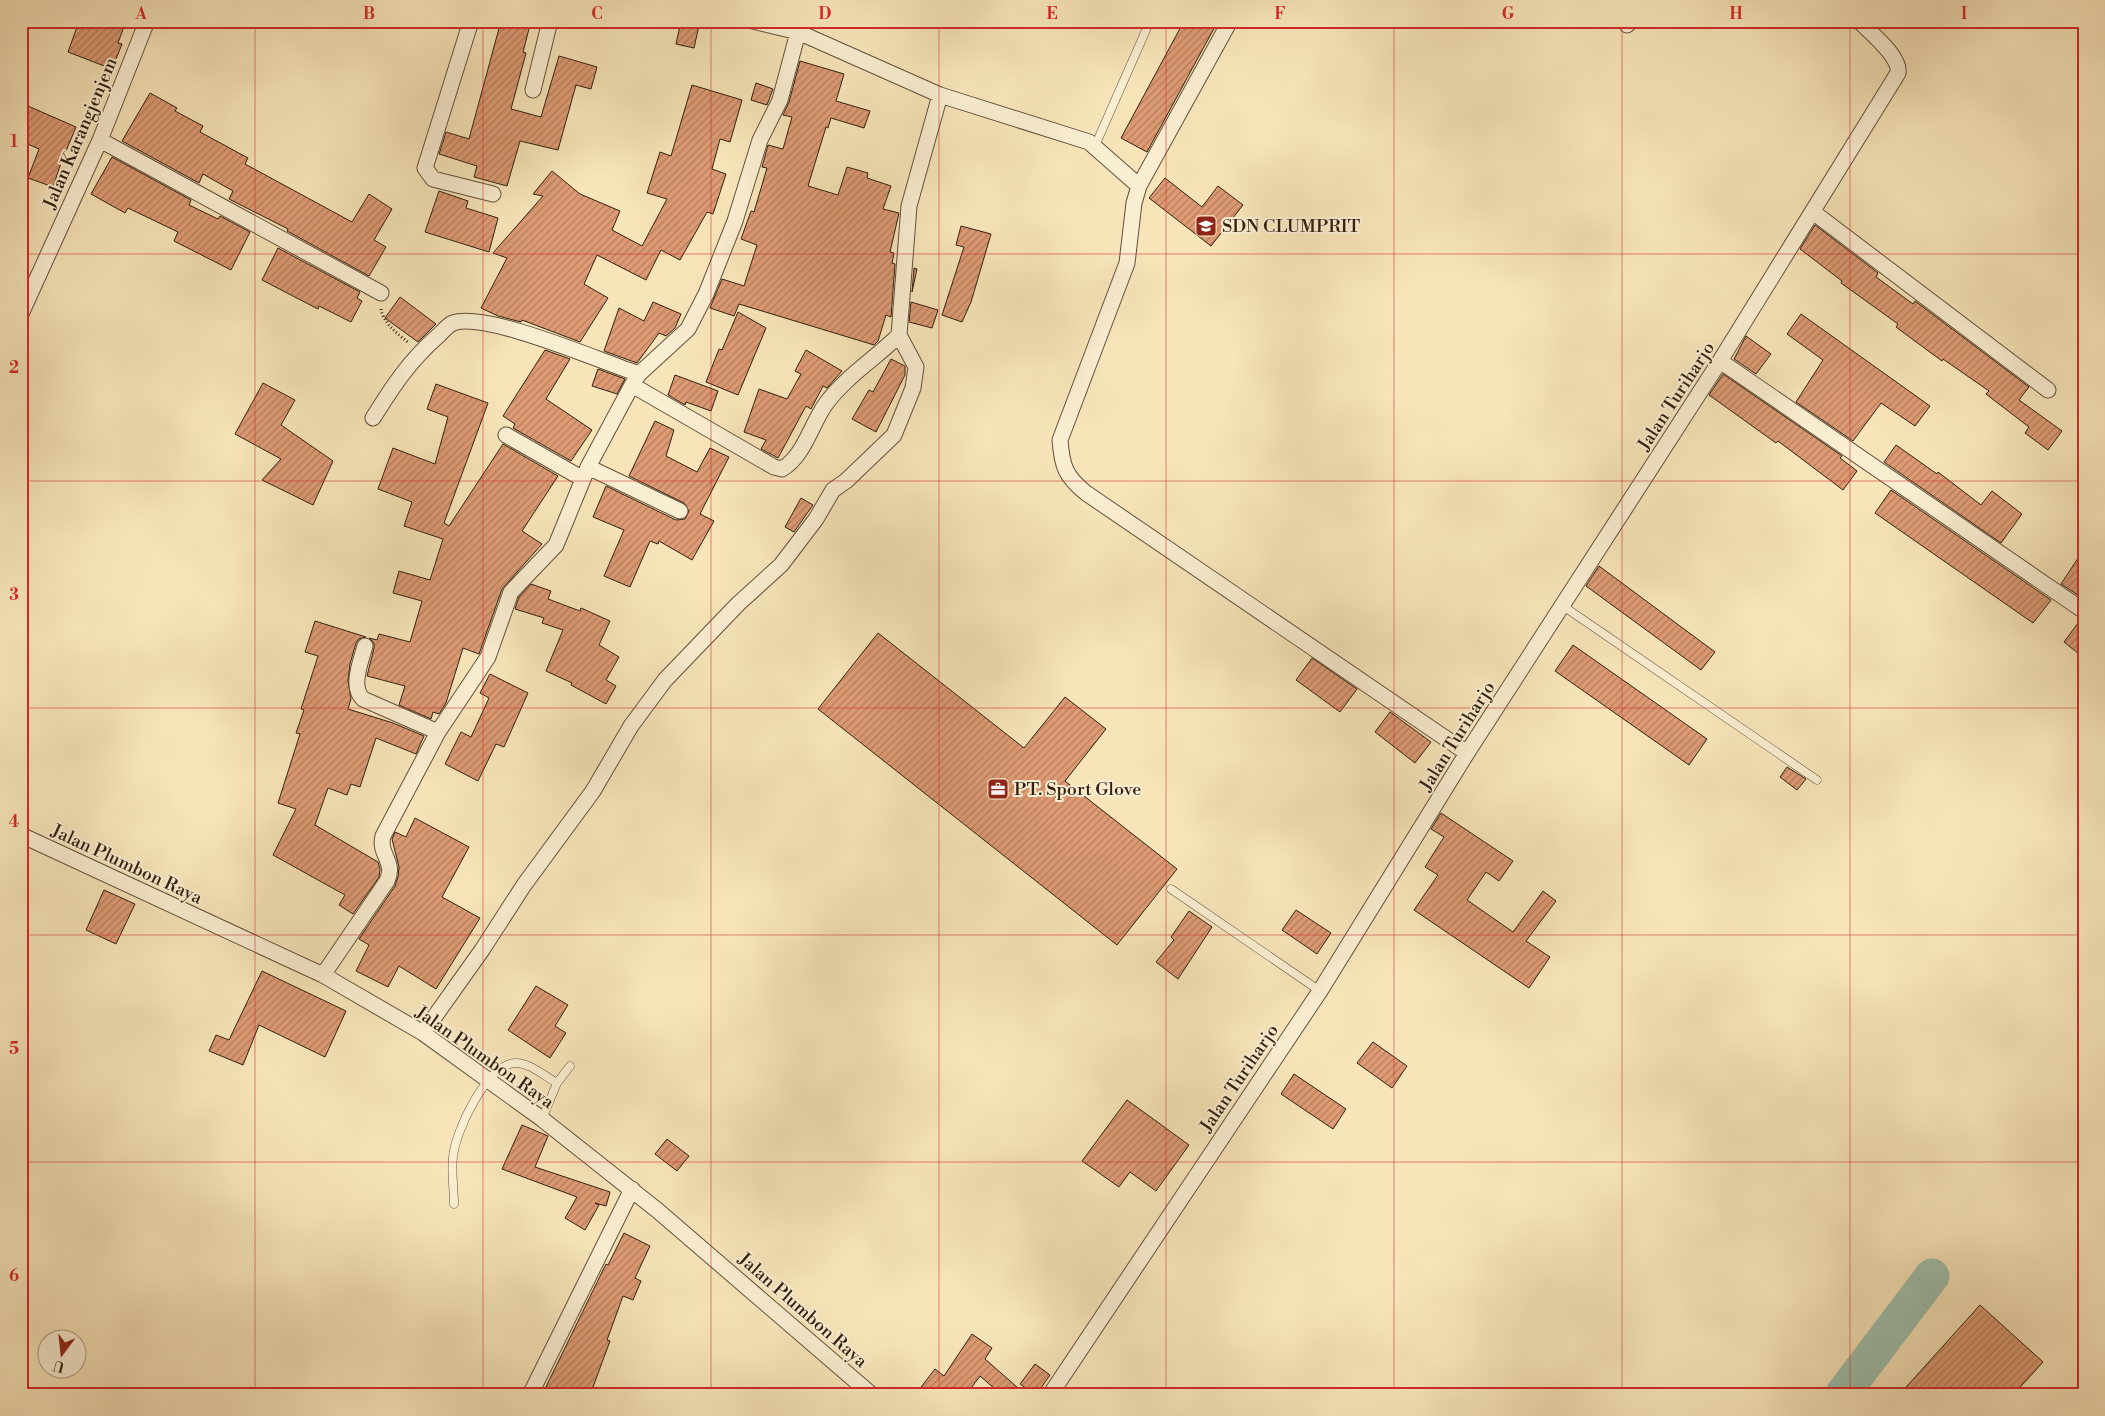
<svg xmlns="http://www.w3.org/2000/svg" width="2105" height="1416" font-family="'Libre Bodoni',serif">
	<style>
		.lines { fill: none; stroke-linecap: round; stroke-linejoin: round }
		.river { stroke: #9dbfac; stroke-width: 35 }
		.building { fill: url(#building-hatch); stroke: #311f0f }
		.lane-casing { stroke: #62503a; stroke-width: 9 }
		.street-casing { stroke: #62503a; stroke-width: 17 }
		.path { stroke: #311f0f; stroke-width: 3; stroke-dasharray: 1 2.5; stroke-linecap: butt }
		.lane { stroke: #faeed2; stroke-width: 8 }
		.street { stroke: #faeed2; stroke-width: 15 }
		.grid { fill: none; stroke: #d62828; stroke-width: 1; stroke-opacity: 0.55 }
		.labels { text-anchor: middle; stroke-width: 4; stroke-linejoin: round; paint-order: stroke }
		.street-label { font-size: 18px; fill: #311f0f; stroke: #faeed2 }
		.poi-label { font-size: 18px; fill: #311f0f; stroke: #faeed2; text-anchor: start }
		.neatline { fill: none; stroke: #d62828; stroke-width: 2 }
		.grid-label { font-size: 16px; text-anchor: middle; font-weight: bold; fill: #d62828 }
	</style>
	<defs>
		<pattern id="building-hatch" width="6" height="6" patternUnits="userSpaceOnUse" patternTransform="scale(1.25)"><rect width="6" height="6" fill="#de9b74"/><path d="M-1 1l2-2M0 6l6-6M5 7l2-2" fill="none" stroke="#b57e5e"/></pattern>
	</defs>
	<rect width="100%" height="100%" fill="#f7e5b9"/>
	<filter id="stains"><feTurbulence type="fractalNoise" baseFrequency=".004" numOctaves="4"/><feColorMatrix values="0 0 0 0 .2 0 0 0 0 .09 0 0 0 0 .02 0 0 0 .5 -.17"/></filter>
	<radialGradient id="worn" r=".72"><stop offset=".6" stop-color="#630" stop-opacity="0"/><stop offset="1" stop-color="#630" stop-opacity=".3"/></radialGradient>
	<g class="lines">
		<path class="river" d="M1842,1395L1932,1276"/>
	</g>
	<path class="building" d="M85,21H126L118,43L122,44L112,69L68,52L77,27L82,29Z
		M501,21H531L523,52L526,53L511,109L541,117L559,56L597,67L591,89L576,85L558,150L520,141L507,186L474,177L477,166L439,154L446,132L469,139Z
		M681,21H700L694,48L676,44Z
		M1184,21H1218L1147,152L1121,138Z
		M800,61L844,74L836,101L870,111L864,128L831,118L828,128L826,127L808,186L838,195L847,167L868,173L867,178L891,186L883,209L899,213L890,252L894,253L892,263L895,264L891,317L886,315L878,341L874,345L739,304L734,316L710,308L722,279L744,286L757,245L741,239L751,211L754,212L767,168L762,167L768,145L783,149L792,117L783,115L789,102Z
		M756,83L773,89L767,105L751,100Z
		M692,85L742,100L730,142L720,139L712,169L726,174L713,214L707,212L680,260L661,250L646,280L597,255L584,284L608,298L580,342L522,320L521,322L498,316L481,308L507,258L493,253L543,196L533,194L552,171L580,194L620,211L612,230L642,246L667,199L647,193L660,152L671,156Z
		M150,93L177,108L175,111L203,126L200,132L248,158L245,164L352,222L369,194L392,209L374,240L386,247L369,276L287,231L288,229L229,199L233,191L203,174L199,183L122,141Z
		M28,106L76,127L61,163L53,187L28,178L39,149L21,141V122Z
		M112,157L191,200L189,205L218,219L220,216L250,232L231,270L174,241L178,232L128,208L125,213L91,194Z
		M1165,178L1202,207L1218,186L1243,205L1211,246L1149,198Z
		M439,191L468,201L466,208L498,218L489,252L425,232Z
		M1815,225L1878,273L1876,277L1913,304L1915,301L2029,387L2019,400L2062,431L2048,450L2025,433L2029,427L1986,394L1989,391L1943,359L1942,361L1904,333L1896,327L1898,324L1841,283L1842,281L1800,249Z
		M961,226L991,234L971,302L962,322L942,315L964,247L956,245Z
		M278,248L360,292L357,298L362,301L351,322L319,306L318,309L262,280Z
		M914,268L917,269L912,292Z
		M400,297L436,324L418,342L385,318Z
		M653,302L681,314L675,328L666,336L659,333L637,363L604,351L619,308L644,321Z
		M911,302L938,310L932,328L909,322Z
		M738,312L766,328L738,395L706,382L719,349L722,350Z
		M1801,314L1930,406L1915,426L1881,403L1853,441L1796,402L1823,360L1787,334Z
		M1746,336L1771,354L1756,374L1734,359Z
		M545,350L570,359L546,399L592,430L571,461L513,428L515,424L503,416Z
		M806,350L842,371L827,388L823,386L811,409L806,406L778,458L761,449L766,440L744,432L759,389L787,399L801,374L795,371Z
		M891,359L905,366V375L876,432L852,419L869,390L873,392Z
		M598,369L625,379L617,394L592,386Z
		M1723,374L1842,456L1840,458L1857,471L1843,490L1778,441L1776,443L1709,395Z
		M675,375L718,391L711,411L686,402L685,405L668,395Z
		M263,383L295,400L281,425L333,461L313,505L262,480L281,459L235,434Z
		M436,384L488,403L444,523L449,526L503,444L558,476L522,531L542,544L502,589L479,654L463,648L446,703L439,714L433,712L431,719L399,705L405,686L367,676L374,648V643L369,638L377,640L379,634L410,642L422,601L393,593L399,571L430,580L443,539L404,526L412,502L378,489L393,448L435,464L448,417L427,409Z
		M655,421L674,430L666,456L697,472L710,448L729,457L700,514L714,521L692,560L659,541L658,544L650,541L630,587L604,576L624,530L593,517L606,486L676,520L685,519L689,511L684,503L629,476Z
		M1896,445L1937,474L1938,472L1981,505L1992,491L2022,514L2001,543L1884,462Z
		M1891,490L2051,600L2033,623L1875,513Z
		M801,498L813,505L794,532L785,527Z
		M2084,549V599L2061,584Z
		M1599,566L1715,652L1701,670L1586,586Z
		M531,584L551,591L548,599L580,611L581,608L610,621L599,645L619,657L606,680L616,686L606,704L571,685L572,683L546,671L563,630L542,623L544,618L515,609L519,597Z
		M2081,619L2084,620V658L2064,642Z
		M315,621L366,637L359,639L356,643L350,664L348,681L351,699L348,709L393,723L424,736L416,754L376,738L360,787L351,784L347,795L328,788L315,825L378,862L380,869L379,877L353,914L339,905L345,895L273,855L296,809L278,803L300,734L296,733L304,710L301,709L318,656L305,652Z
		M878,633L1024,748L1065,697L1106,729L1065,781L1177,869L1117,945L818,709Z
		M1573,645L1707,739L1689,765L1555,671Z
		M1312,658L1357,689L1340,712L1296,680Z
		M490,674L528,693L504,747L496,744L478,781L445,764L461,732L471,737L489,698L480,693Z
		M1390,712L1431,742L1415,763L1375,732Z
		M1787,767L1806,779L1797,790L1780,777Z
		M1441,813L1513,861L1499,881L1486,872L1467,900L1513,932L1543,891L1556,901L1526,941L1550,957L1529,988L1414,910L1438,875L1425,867L1444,837L1431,829Z
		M415,818L469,847L442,897L480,918L436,989L399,966L388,987L356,971L369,945L359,939L395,886L398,877L399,867L392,839L395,832L406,837Z
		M104,890L135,904L116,944L86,930Z
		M1296,910L1331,933L1317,954L1282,930Z
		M1189,911L1212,927L1178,979L1156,962L1174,940L1171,937Z
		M262,971L346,1011L325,1057L259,1025L243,1065L209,1051L216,1035L229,1040Z
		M536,986L568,1005L555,1026L566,1033L550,1058L508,1030Z
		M1373,1042L1407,1066L1392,1088L1357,1063Z
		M1294,1074L1346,1109L1333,1129L1281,1094Z
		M1127,1100L1189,1145L1156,1191L1130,1172L1119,1187L1082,1161Z
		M522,1125L548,1136L535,1167L610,1192L606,1206L595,1203L599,1205L585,1230L565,1218L577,1197L502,1169Z
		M667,1139L689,1156L677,1171L655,1154Z
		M624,1233L650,1246L635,1278L641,1281L633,1300L623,1296L607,1340L610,1341L590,1395H542L606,1264L608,1265Z
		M1980,1305L2043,1362L2013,1395H1899Z
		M972,1334L992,1348L985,1359L1026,1395H1002L980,1376L966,1395H915L935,1369L944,1376Z
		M1035,1364L1050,1375L1036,1395L1020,1384Z"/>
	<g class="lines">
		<g class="lane-casing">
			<path id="lane" d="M1095,146L1150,21
				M1563,606L1817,780
				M1171,889L1320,991
				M542,1119L557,1083L570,1066
				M454,1204C454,1189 451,1172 453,1157C455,1132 487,1063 516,1063C530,1063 546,1077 557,1083"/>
		</g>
		<g class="street-casing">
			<path id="street" d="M471,21L425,168L433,179L493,194
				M753,21L798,32L940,95L1089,142L1139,186
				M1230,21L1139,186L1134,203L1127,263L1060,440C1062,466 1065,476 1086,493L1467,753
				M1627,25L1631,21
				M533,90L550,21
				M100,140L381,293
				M1813,212L2048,390
				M21,314L100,140L147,21
				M1720,361L2084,611
				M632,385L774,467L782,469C804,456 811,425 825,405C845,377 875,359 899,335L909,206L940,95
				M373,418C393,386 410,360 439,335C443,331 448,325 453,323C486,311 602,362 639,374
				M506,435L583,479
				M588,467L680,511
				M365,646C361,661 350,687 363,699L438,732
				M21,835L323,975L423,1033L542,1119L657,1210L872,1395
				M323,975L387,881C396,862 378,854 383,836L438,732L488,657L511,592L556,545L588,467L632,385L639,374L688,329L706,294L735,221L760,140L780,100L798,32
				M423,1033L482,950L524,885L593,791L631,726L665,680L738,604L781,565L816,519L833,490L846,481L894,435L913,388L916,367L899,335
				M530,1395L632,1189
				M1050,1395L1320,991L1467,753L1720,361L1898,73C1901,57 1871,33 1859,21"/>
		</g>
		<path class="path" d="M381,309C383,322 397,334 408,342"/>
		<use href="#lane" class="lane"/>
		<use href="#street" class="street"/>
	</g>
	<path class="grid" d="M255,21V1395M483,21V1395M711,21V1395M939,21V1395M1166,21V1395M1394,21V1395M1622,21V1395M1850,21V1395M21,254H2084M21,481H2084M21,708H2084M21,935H2084M21,1162H2084"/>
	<defs>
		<g id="school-square" transform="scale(1.125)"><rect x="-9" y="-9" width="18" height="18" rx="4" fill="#8f2418" stroke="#faeed2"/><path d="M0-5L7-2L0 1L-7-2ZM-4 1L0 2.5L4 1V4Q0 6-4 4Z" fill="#fff"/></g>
		<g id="office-square" transform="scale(1.125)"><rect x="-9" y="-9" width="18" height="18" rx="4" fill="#8f2418" stroke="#faeed2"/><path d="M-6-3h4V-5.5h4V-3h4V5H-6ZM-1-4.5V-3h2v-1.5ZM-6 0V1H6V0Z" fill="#fff"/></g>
	</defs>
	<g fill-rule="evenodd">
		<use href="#school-square" x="1206" y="226"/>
		<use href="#office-square" x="998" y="789"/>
	</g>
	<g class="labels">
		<g class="street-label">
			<text transform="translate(80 133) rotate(-67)" y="6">Jalan Karangjenjem</text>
			<text transform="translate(1676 396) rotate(-57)" y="6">Jalan Turiharjo</text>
			<text transform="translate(1457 736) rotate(-58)" y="6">Jalan Turiharjo</text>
			<text transform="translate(127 864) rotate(25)" y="6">Jalan Plumbon Raya</text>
			<text transform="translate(485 1057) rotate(35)" y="6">Jalan Plumbon Raya</text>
			<text transform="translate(1239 1078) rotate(-56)" y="6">Jalan Turiharjo</text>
			<text transform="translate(803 1310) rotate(41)" y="6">Jalan Plumbon Raya</text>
		</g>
		<g class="poi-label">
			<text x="1222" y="232">SDN CLUMPRIT</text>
			<text x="1014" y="795">PT. Sport Glove</text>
		</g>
	</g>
	<rect width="2105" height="1416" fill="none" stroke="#f7e5b9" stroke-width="55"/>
	<g transform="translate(62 1354) rotate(195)"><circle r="24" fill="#faeed2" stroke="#aa9b84"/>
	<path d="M0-4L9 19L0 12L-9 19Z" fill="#8f2418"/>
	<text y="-8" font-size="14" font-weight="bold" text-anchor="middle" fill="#311f0f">U</text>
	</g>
	<rect x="28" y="28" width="2050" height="1360" class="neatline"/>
	<g class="grid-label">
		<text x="141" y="19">A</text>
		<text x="369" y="19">B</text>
		<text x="597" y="19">C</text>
		<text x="825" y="19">D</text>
		<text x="1052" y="19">E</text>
		<text x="1280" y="19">F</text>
		<text x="1508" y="19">G</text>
		<text x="1736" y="19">H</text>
		<text x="1964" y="19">I</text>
		<text x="14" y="147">1</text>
		<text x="14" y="373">2</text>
		<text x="14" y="600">3</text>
		<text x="14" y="827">4</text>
		<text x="14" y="1054">5</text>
		<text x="14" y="1281">6</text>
	</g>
	<rect width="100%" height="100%" filter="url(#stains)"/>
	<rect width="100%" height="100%" fill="url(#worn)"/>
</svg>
